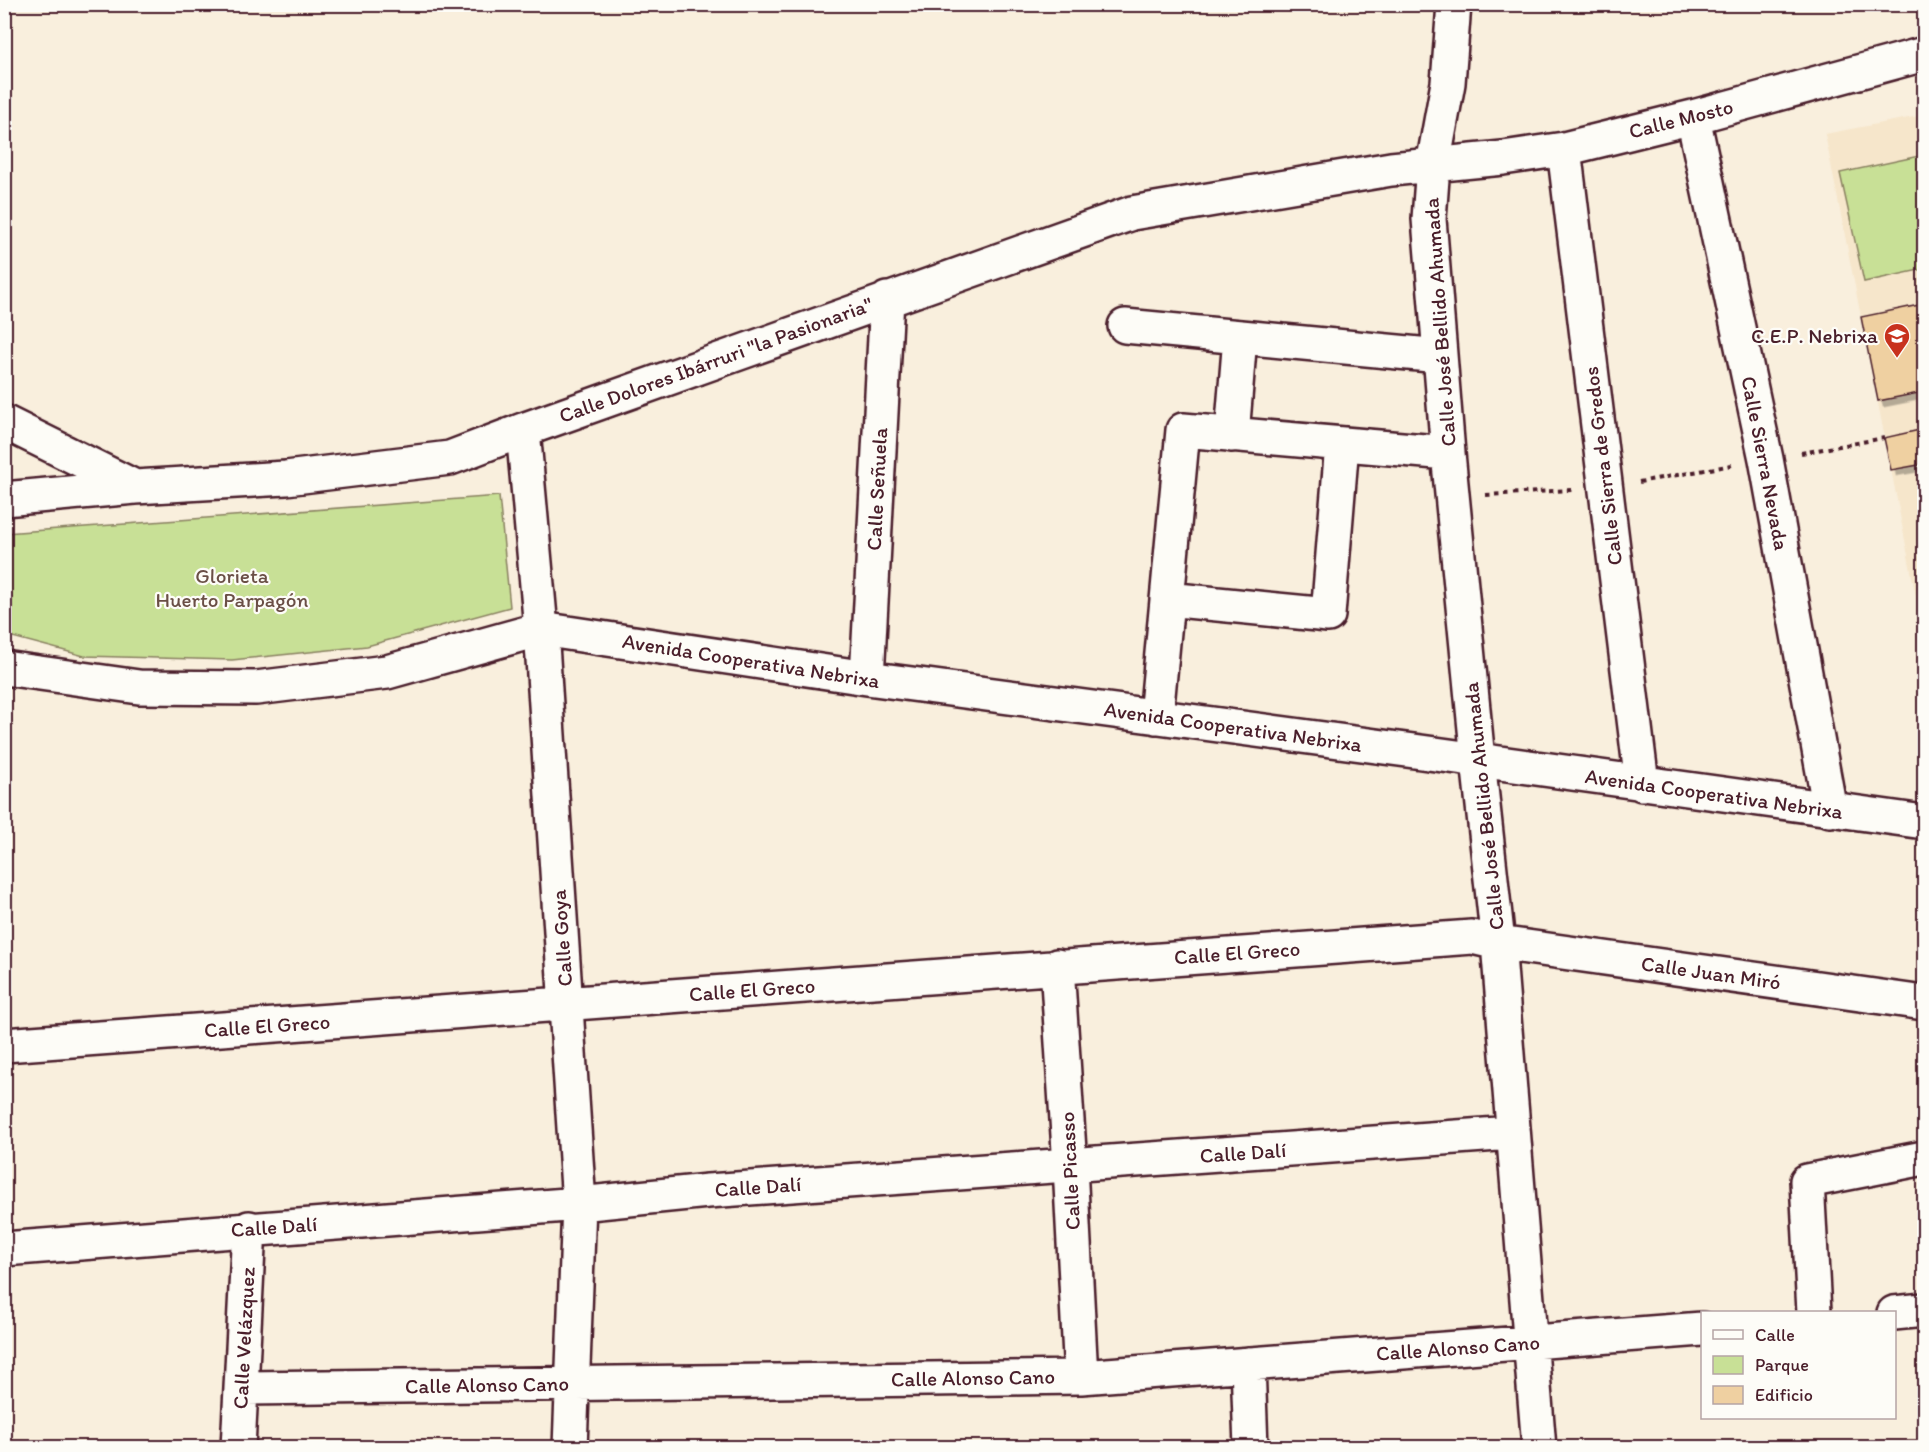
<svg xmlns="http://www.w3.org/2000/svg" width="1929" height="1452" font-family="Itim,sans-serif">
	<style>
		.built { fill: #f6e6cb }
		.green { fill: #c8e096; stroke: #898060; stroke-width: 1.5 }
		.building { fill: #efd0a1; stroke: #4a1f2b; stroke-width: 1.5; filter: url(#shadow) }
		.lines { fill: none; stroke-linecap: round; stroke-linejoin: round }
		.minor-casing { stroke: #4a1f2b; stroke-width: 38 }
		.path { stroke: #4a1f2b; stroke-width: 4; stroke-dasharray: 4.5 4.5; stroke-linecap: butt }
		.minor { stroke: #fdfcf7; stroke-width: 33 }
		.labels { text-anchor: middle; stroke-width: 4.5; stroke-linejoin: round; paint-order: stroke }
		.street-label { font-size: 21px; fill: #4a1f2b; stroke: #fdfcf7 }
		.poi-label { font-size: 21px; fill: #4a1f2b; stroke: #fdfcf7; text-anchor: end }
		.park-label { font-size: 21px; fill: #6a4f46; stroke: #fdfcf7 }
	</style>
	<defs>
		<filter id="shadow"><feDropShadow dx="5.5" dy="5.5" stdDeviation="0" flood-color="#0004"/></filter>
	</defs>
	<rect width="100%" height="100%" fill="#f9efdd"/>
	<filter id="ink" filterUnits="userSpaceOnUse"><feTurbulence type="fractalNoise" baseFrequency=".0167" numOctaves="2"/><feDisplacementMap in="SourceGraphic" scale="12" xChannelSelector="R" yChannelSelector="G"/><feConvolveMatrix kernelMatrix="1 2 1 2 8 2 1 2 1" color-interpolation-filters="sRGB"/></filter>
	<g filter="url(#ink)">
		<path class="built" d="M1924,115V637L1825,134Z"/>
		<path class="green" d="M1924,155V269L1864,282L1840,173Z
			M499,496L510,607L367,646L232,660L84,656L5,635V533Z"/>
		<path class="building" d="M1924,304V392L1878,401L1861,317Z
			M1924,429V464L1891,470L1884,438Z"/>
		<g class="lines">
			<g class="minor-casing">
				<path id="minor" d="M1454,4L1448,83L1433,165L1429,219L1448,453L1478,760L1498,943L1539,1448
					M1693,117L1766,459L1830,810
					M1564,149L1642,784
					M1125,326L1440,356
					M4,422L135,487L286,478L450,458L523,430L1132,213L1391,169L1503,158L1564,149L1693,117L1924,54
					M523,430L541,629L579,1204L570,1448
					M1232,435L1240,337
					M4,499L135,487
					M1167,599L1328,615L1342,444
					M4,668L139,687L256,688L387,672L541,629L867,678L1414,751L1924,822
					M867,678L887,299
					M1156,717L1183,430L1448,453
					M1057,966L1070,1166L1081,1377
					M4,1045L1472,937L1498,943L1924,1003
					M4,1249L579,1204L708,1191L1512,1133
					M1814,1312L1807,1181L1924,1158
					M1894,1313L1924,1310
					M1248,1364L1251,1448
					M242,1388L1081,1377L1702,1329
					M238,1448L249,1228"/>
			</g>
			<path class="path" d="M1801,453L1884,438
				M1639,482L1732,465
				M1486,495L1572,490"/>
			<use href="#minor" class="minor"/>
		</g>
	</g>
	<defs>
		<g id="school-pin" transform="scale(1.35)"><path d="M0 17L-7.5 6A9.5 9.5 0 1 1 7.5 6Z" fill="#c8321e" stroke="#fdfcf7"/><path d="M0-5L7-2L0 1L-7-2ZM-4 1L0 2.5L4 1V4Q0 6-4 4Z" fill="#fff"/></g>
	</defs>
	<g fill-rule="evenodd">
		<use href="#school-pin" x="1897" y="336"/>
	</g>
	<g class="labels">
		<g class="street-label">
			<text transform="translate(1681 119) rotate(-14)" y="7">Calle Mosto</text>
			<text transform="translate(1440 322) rotate(-94)" y="7">Calle José Bellido Ahumada</text>
			<text transform="translate(716 360) rotate(-20)" y="7">Calle Dolores Ibárruri "la Pasionaria"</text>
			<text transform="translate(1765 463) rotate(79)" y="7">Calle Sierra Nevada</text>
			<text transform="translate(1603 466) rotate(-97)" y="7">Calle Sierra de Gredos</text>
			<text transform="translate(877 489) rotate(-87)" y="7">Calle Señuela</text>
			<text transform="translate(751 661) rotate(9)" y="7">Avenida Cooperativa Nebrixa</text>
			<text transform="translate(1233 727) rotate(8)" y="7">Avenida Cooperativa Nebrixa</text>
			<text transform="translate(1714 794) rotate(8)" y="7">Avenida Cooperativa Nebrixa</text>
			<text transform="translate(1484 806) rotate(-96)" y="7">Calle José Bellido Ahumada</text>
			<text transform="translate(562 938) rotate(-94)" y="7">Calle Goya</text>
			<text transform="translate(1237 953) rotate(-4)" y="7">Calle El Greco</text>
			<text transform="translate(1711 973) rotate(8)" y="7">Calle Juan Miró</text>
			<text transform="translate(752 990) rotate(-4)" y="7">Calle El Greco</text>
			<text transform="translate(267 1026) rotate(-4)" y="7">Calle El Greco</text>
			<text transform="translate(1243 1153) rotate(-4)" y="7">Calle Dalí</text>
			<text transform="translate(1070 1171) rotate(-93)" y="7">Calle Picasso</text>
			<text transform="translate(758 1187) rotate(-4)" y="7">Calle Dalí</text>
			<text transform="translate(274 1227) rotate(-4)" y="7">Calle Dalí</text>
			<text transform="translate(244 1338) rotate(-87)" y="7">Calle Velázquez</text>
			<text transform="translate(1458 1348) rotate(-4)" y="7">Calle Alonso Cano</text>
			<text transform="translate(973 1378) rotate(-1)" y="7">Calle Alonso Cano</text>
			<text transform="translate(487 1385) rotate(-1)" y="7">Calle Alonso Cano</text>
		</g>
		<g class="poi-label">
			<text x="1878" y="343">C.E.P. Nebrixa</text>
		</g>
		<g class="park-label">
			<text x="232" y="583">Glorieta<tspan x="232" dy="24">Huerto Parpagón</tspan></text>
		</g>
	</g>
	<rect width="1929" height="1452" fill="none" stroke="#fdfcf7" stroke-width="24"/>
	<rect x="12" y="12" width="1905" height="1428" fill="none" stroke="#4a1f2b" stroke-width="2" filter="url(#ink)"/>
	<rect x="1701" y="1311" width="195" height="108" fill="#fdfcf7" stroke="#b5a4a5" stroke-width="1.5"/>
	<rect x="1713" y="1330" width="30" height="9" fill="#fdfcf7" stroke="#b5a4a5" stroke-width="1.5"/>
	<text x="1755" y="1341" font-size="18" fill="#4a1f2b">Calle</text>
	<rect x="1713" y="1356" width="30" height="18" fill="#c8e096" stroke="#b5a4a5" stroke-width="1.5"/>
	<text x="1755" y="1371" font-size="18" fill="#4a1f2b">Parque</text>
	<rect x="1713" y="1386" width="30" height="18" fill="#efd0a1" stroke="#b5a4a5" stroke-width="1.5"/>
	<text x="1755" y="1401" font-size="18" fill="#4a1f2b">Edificio</text>
</svg>
